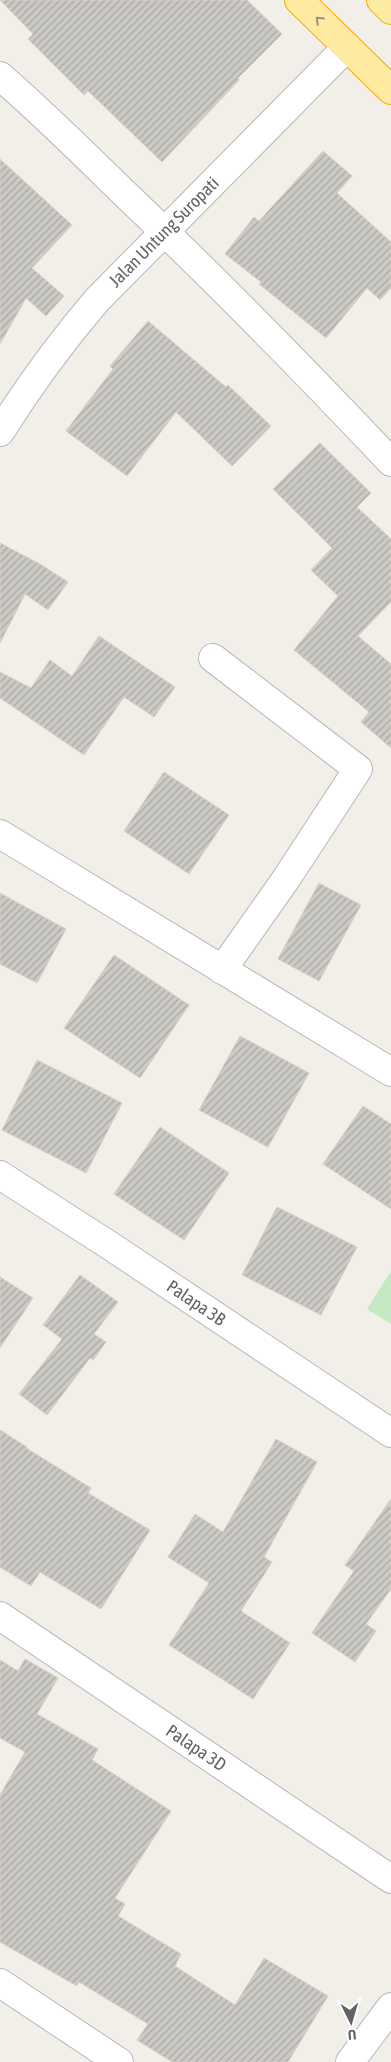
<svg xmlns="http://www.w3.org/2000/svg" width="391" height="2062" font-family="'Asap Condensed',sans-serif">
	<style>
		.pitch { fill: #c5e8c5 }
		.building { fill: url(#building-hatch); stroke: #d6d1c6 }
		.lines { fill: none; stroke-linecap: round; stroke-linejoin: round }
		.minor-casing { stroke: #b5b8bc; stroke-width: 30 }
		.trunk-casing { stroke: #f9ab00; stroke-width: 30 }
		.minor { stroke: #fff; stroke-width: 28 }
		.trunk { stroke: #feeaa1; stroke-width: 28 }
		.oneway { stroke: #97927c }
		.labels { text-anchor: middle; stroke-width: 4.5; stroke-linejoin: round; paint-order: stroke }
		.street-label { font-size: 18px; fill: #5f6368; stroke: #fff }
	</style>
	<defs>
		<pattern id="building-hatch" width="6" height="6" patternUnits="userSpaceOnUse" patternTransform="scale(1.25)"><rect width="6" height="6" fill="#cccac5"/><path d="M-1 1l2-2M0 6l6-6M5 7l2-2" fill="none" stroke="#a9a8a4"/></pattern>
	</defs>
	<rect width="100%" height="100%" fill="#f1efe8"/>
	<path class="pitch" d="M391,1271V1324L367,1309Z"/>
	<path class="building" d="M0,0H247L282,34L238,78L239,80L162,162L88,91L84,95L28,39L33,34Z
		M323,151L352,176L337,193L391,242V288L380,300L367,288L326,338L259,284L261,282L225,254L254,217L259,221Z
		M0,159L72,225L32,268L64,296L46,316L26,298L0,344Z
		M148,321L226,387L228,385L271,426L232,466L176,412L127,476L66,431L113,369L110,366Z
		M320,443L371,493L357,507L391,539V602L358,636L391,664V748L361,722L369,712L294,650L338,596L311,570L332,548L273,489Z
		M0,543L40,564L68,582L48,610L25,594L0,643Z
		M99,636L175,687L154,717L124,697L84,755L0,698V672L31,688L50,660L72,676Z
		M164,772L229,815L189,874L124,831Z
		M319,883L361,905L319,981L278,959Z
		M0,893L66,929L37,983L0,964Z
		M114,955L189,1005L140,1078L64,1028Z
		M240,1036L309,1073L268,1147L199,1110Z
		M37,1060L122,1103L86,1173L2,1130Z
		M363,1106L391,1124V1209L323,1164Z
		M160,1127L229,1173L184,1240L114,1194Z
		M277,1207L357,1247L321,1315L242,1275Z
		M80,1275L118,1302L94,1334L106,1342L93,1360L90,1358L47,1415L19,1394L62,1339L43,1325Z
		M0,1277L33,1298L0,1348Z
		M0,1430L27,1447L26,1448L91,1488L88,1493L150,1530L101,1609L40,1572L31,1586L0,1567Z
		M276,1439L317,1462L264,1557L272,1562L241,1611L290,1643L253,1699L169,1645L209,1583L168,1557L195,1514L223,1532Z
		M391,1499V1589L366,1624L376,1631L355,1662L312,1633L354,1571L345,1565Z
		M25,1659L58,1678L37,1714L98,1749L92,1760L171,1811L115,1898L125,1904L118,1916L181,1954L175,1966L235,2005L264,1958L328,1996L288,2062H172L137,2040L148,2024L79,1982L77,1986L0,1942V1795L25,1752L0,1738V1660L18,1671Z"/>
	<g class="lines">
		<g class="minor-casing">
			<path id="minor" d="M0,76C43,113 83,153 124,193C216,280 304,370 391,462
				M0,432C29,386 61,342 97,300L347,47
				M213,658L358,769L286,879L222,970
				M0,834L391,1072
				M0,1175L112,1247L391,1433
				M0,1616L391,1879
				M0,1983L119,2062
				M350,2062L391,2007"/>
		</g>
		<g class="trunk-casing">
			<path id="trunk" d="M299,0L391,90
				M381,0L391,10"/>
		</g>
		<use href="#minor" class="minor"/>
		<use href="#trunk" class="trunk"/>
	</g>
	<defs><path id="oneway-chevron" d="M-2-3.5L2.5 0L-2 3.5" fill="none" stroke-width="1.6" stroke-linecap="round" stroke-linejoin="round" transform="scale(1.25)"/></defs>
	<use class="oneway" href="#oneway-chevron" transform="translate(319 20) rotate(-136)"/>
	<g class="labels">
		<g class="street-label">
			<text transform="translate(164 232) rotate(-45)" y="6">Jalan Untung Suropati</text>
			<text transform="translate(196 1303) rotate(34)" y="6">Palapa 3B</text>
			<text transform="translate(196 1748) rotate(34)" y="6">Palapa 3D</text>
		</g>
	</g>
	<g transform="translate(351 2022) rotate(175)" stroke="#ffffff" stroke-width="4" paint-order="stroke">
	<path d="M0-4L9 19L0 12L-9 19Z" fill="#5f6368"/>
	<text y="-8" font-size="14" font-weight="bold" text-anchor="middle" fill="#5f6368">U</text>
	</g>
</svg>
